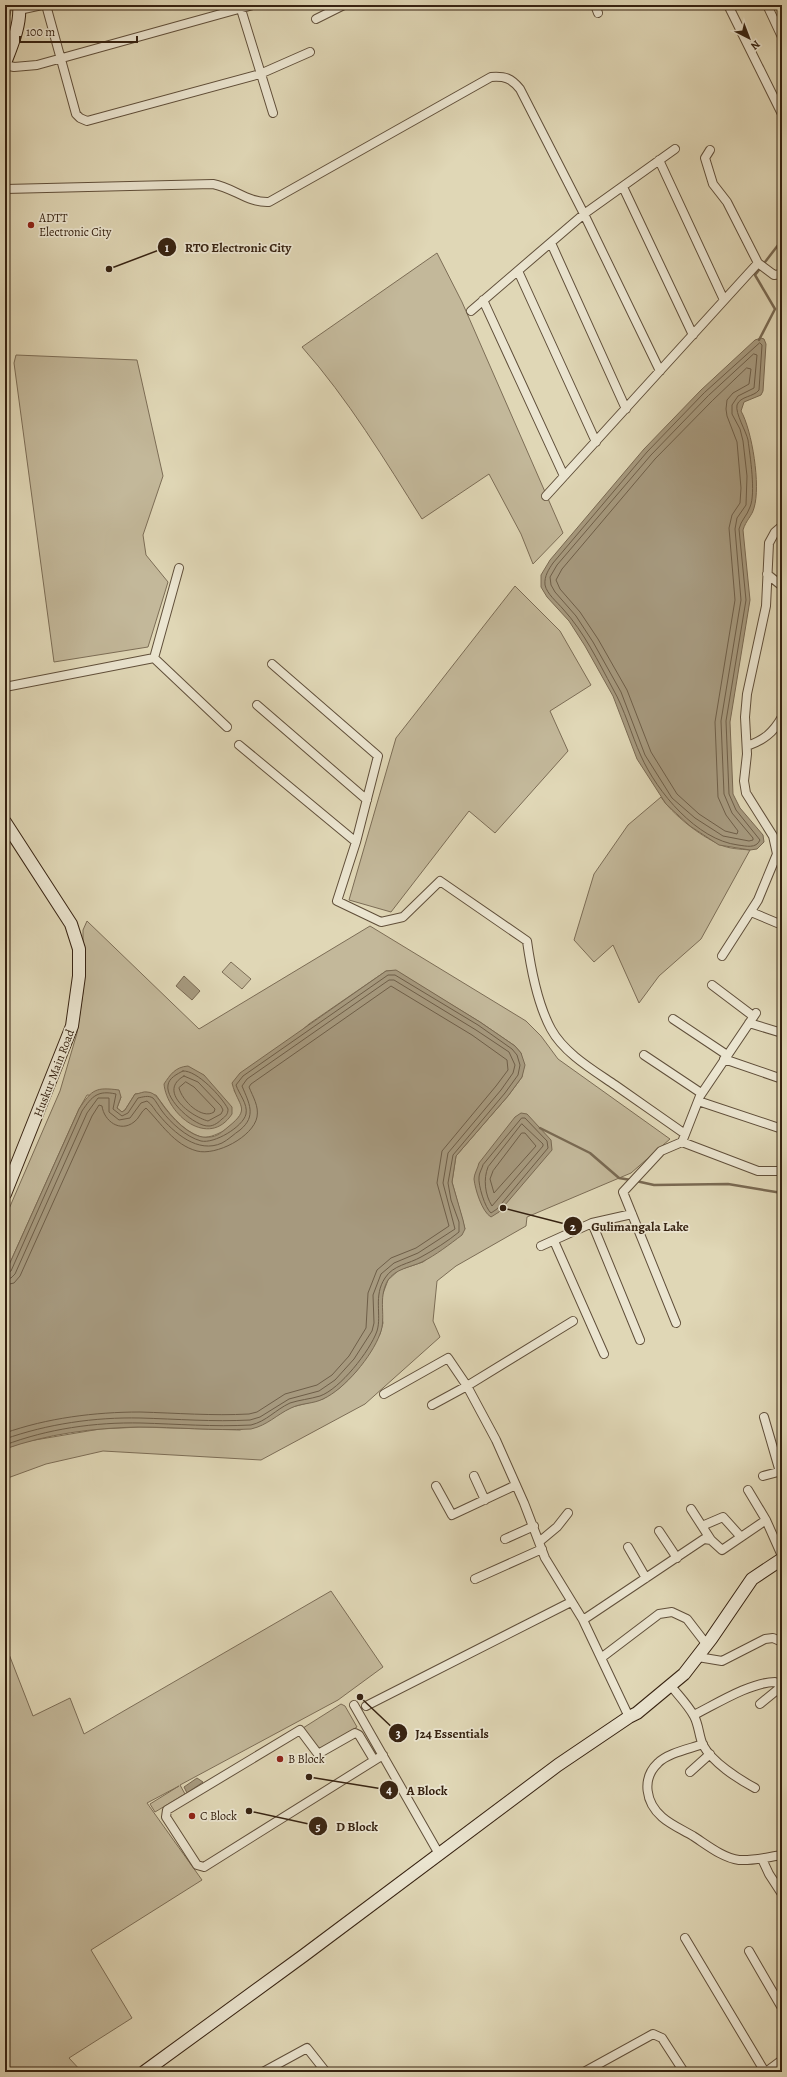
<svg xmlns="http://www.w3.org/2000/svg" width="787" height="2077" font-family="Alegreya,serif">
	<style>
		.green { fill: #c3b89a; stroke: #7c6d56 }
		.water { fill: #a6997e; stroke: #796952 }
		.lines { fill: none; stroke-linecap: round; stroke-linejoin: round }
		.shore { stroke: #6e5e48; stroke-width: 1 }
		.stream { stroke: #796952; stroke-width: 2.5 }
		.street-casing { stroke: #604f3a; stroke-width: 10 }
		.secondary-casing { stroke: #362211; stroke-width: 14 }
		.street { stroke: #ebe5d0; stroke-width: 8 }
		.secondary { stroke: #ebe5d0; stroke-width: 12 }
		.poi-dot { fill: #8f2418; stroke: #ebe5d0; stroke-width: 1.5 }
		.labels { text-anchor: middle; stroke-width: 3.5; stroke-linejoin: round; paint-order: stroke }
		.poi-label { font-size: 12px; fill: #362211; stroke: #ebe5d0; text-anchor: start }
		.street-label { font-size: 12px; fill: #362211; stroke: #ebe5d0 }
		.leader { fill: none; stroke: #362211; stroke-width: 1.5 }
		.callout-dot { fill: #362211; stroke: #ebe5d0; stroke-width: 1.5 }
		.mark-label { font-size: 12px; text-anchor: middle; font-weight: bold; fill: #fff }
		.callout-label { font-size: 13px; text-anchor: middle; font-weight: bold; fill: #362211; stroke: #ebe5d0; stroke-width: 3.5; stroke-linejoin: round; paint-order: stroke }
	</style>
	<rect width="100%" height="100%" fill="#e0d7b6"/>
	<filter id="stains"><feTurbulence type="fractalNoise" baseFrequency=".005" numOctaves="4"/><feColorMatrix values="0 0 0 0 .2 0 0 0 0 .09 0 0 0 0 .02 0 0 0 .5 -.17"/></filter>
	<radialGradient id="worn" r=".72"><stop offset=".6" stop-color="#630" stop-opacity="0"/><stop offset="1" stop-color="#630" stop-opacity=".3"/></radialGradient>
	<path class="green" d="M5,5L12,6L5,36Z
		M437,253L462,302L563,533L533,564L521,534L489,474L422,519C385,460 348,399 302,347Z
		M16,355L137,360L163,476L143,535L146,555L168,582L148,647L54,662L14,363Z
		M515,586L560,631L591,685L550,711L568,751L495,833L469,811L391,912L349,900L396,738Z
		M661,797C672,814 700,836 719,844C728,849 740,849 750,850L701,939L659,976L639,1003L613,945L594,962L574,940L594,874L628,825Z
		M87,921L199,1029L370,926L526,1021L541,1036L558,1059L670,1139L631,1173L527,1217L526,1226L456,1266L437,1281L433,1321L440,1337L365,1404L261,1460L103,1451L46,1464L5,1479V1449L23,1442L100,1429L140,1427L240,1430L292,1407L323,1399L341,1387L355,1373L380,1334L383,1323L381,1314L382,1296L388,1280L399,1270L423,1262L465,1229L452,1182L456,1156L508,1096L522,1077L521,1053L515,1046L480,1022L396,971H386L309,1024L234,1090C237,1096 244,1106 242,1113C239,1124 212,1140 201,1137C182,1131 167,1111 156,1095L135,1094L125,1110L122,1112L117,1108L121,1097L87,1095L79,1109L5,1274V1218L60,1091L77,1033L83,992V930Z
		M231,962L251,979L242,989L222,972Z
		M331,1591L383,1667L338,1700L180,1785L185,1794L155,1812L150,1804L179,1786L147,1803L202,1880L91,1950L132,2018L69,2058L82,2072H5V1644L33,1716L70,1698L84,1734Z
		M341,1704L345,1706L357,1727L322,1748H317L303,1728Z"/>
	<path class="water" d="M761,338L764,339L766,344L763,391L761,395L744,402L741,411C752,430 761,486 754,508C752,516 746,520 743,530L750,600L730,722L733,794L740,808L763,835L764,842L757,849L750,850L719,845L690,826L666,804L637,759L613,696L585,646L569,621L547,597L541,587V575L550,560L644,449L701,390L755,340Z
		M396,970L480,1022L515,1046L521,1053L525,1065L522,1077L508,1096L456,1156L452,1182L463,1220L465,1229L462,1235C450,1244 436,1255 422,1262C411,1267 395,1269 388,1280C377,1299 387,1317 380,1334C372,1356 345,1389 323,1399C313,1404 301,1403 291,1408C276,1415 268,1425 251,1429C213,1431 176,1427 138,1427C93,1428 47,1434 5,1449V1274L79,1109C92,1089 96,1087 119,1090L121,1097L117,1108L122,1112L125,1110L135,1094C139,1094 144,1091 147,1092C156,1092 160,1102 165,1108C173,1119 193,1140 209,1137C217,1137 222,1132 228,1127C252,1108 238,1107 232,1083L240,1073L386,971Z
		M184,976L200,991L192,1000L176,986Z
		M188,1066L204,1075L232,1107V1114C209,1149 167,1115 164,1084C170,1075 175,1067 188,1066Z
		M521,1113L527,1114L551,1140L552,1150L499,1212L491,1217C482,1212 475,1189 474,1179C474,1174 478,1168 479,1163L515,1117Z
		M197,1778L203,1782L187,1793L184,1787Z"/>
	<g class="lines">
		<path class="shore" d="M760,343L762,345L759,390C754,397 740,396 737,405C735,413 746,431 748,440C750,456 756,493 750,507C747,516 741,520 739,529L746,600L726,721L729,794L736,810L760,840C756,849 746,846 738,845C697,840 657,792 641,756C631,734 625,710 613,689C598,661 584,632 563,609C557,602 547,594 545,585C544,576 549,569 553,563L647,452L704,393Z
			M754,354L757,355L754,388L738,396L732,405V414L740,429L743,441L747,476L746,505L737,518L735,529L741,600L721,721L724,794L732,813L753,838V840L749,841L723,836L695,818L672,798L645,755L621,692L593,642L576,616L555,592L551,585L550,577L557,565L651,455L708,396Z
			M747,368L751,369L749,384L733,393L727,400L726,409L727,416L737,442L741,488L740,503L732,515L729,528L735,600L715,722L718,797L726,815L738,831L737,834L725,831L699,814L677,794L651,752L627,690L598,639L580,612L560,589L556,580L562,569L655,459L712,401Z
			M183,1071C197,1070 222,1097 228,1109C228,1114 226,1116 222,1119C219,1122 214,1126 209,1126C195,1127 165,1100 168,1085C169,1078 177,1074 183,1071Z
			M184,1076L198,1082L221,1106L223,1110L221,1114L208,1121C190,1116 157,1091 184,1076Z
			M186,1082L194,1087L215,1109L214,1112C202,1120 182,1101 179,1088Z
			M522,1118H525L547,1141L548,1148L497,1209L491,1213C485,1208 478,1185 479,1177C479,1173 482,1169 483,1165Z
			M522,1124L543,1144V1146L492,1206C485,1195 483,1179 488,1167Z
			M522,1133H525L536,1146L494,1193L490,1179L493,1171Z
			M5,1274L11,1271L82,1111C92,1096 98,1090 116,1094L113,1109L122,1116L128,1113L138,1098C143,1097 148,1095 153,1098C156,1101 159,1107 162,1111C170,1122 186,1137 201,1141C214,1144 243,1127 246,1114C248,1104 239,1094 236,1085L243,1076L388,975H395L478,1025L512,1049L517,1055L520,1065L518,1075L505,1093L453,1155L448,1183L451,1200L459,1222V1232C448,1241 434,1250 421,1257C409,1264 393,1265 385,1278C373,1296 382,1315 377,1331C370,1351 340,1389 320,1396C310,1399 299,1400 290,1403C275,1410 267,1421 251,1425C214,1427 177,1424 141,1423C95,1422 47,1429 5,1445
			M5,1279L11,1278L15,1274L87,1113L98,1098H109V1112L119,1120L130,1118L141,1103L147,1101C152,1104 155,1111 159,1115C174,1133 198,1154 222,1143C228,1140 234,1134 240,1130C257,1116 249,1103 242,1086L247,1079L389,980H394L476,1030L509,1052L515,1065L513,1073L501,1090L448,1153L443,1183L455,1229L418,1253L394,1263L381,1274L373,1295L374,1323L372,1331L354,1359L335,1380L319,1391L289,1399L260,1417L250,1420C213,1422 177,1419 140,1418C95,1417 47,1424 5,1439
			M5,1285L14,1283L20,1276L92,1116L99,1105L102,1106C104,1121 120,1133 134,1122C139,1119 141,1111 146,1108C161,1123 174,1145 197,1151C216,1156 253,1137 257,1117C259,1106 253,1097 249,1087L251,1084L391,986L472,1035L507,1060L508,1070L496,1086L442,1151L437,1183L449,1226L416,1248L391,1258L377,1270L368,1293L366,1328L349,1356L332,1375L317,1385L285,1394L257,1412L249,1414C213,1416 176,1413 140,1412C95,1412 47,1418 5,1433"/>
		<path class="stream" d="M759,340L775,309L755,275L782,240
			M540,1128L590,1153L619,1178L631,1180
			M636,1181L654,1185L728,1184L782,1193"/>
		<g class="street-casing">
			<path id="street" d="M46,5L76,114L80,118L87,121L260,74L310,52
				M595,5L598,13
				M728,5L782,114
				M767,5L782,37
				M240,6L273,113
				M19,10L42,5
				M316,19L344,5
				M5,65L14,67L37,65L253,5
				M710,150L705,158L713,184L727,202L758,263
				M659,160L724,300
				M623,187L693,335
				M5,189L213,184C234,188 248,203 269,202L491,77C505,76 511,78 520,89L584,214L660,371
				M551,243L626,409
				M518,271L596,442
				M483,300L564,476
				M471,311L584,214L675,149
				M546,496L758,263L774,275L782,274
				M179,568L154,658L227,727
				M767,574L782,586
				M272,664L378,756L356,842
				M5,687L154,658
				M257,705L367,800
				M239,745L356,842L337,901L381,922L403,917L440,881L527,941C531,970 537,1003 551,1029C564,1053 593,1070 615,1085C638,1101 662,1118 685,1134
				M747,746C764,740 773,733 782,717
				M751,912L782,925
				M722,956L758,900L777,854L773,836L746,793L744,781L747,754L745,717L747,694L766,606L769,543L775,532L782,526
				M712,985L753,1016
				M756,1013L700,1096L682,1142L758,1171H782
				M673,1019L727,1055
				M749,1023L782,1033
				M644,1055L701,1093
				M724,1059L782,1079
				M698,1101L782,1129
				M592,1223L640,1340
				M554,1241L604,1354
				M541,1246L592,1223L632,1214
				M676,1323L623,1192L661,1151L682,1142
				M384,1394L448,1358L467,1386L496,1440L524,1503L545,1558L583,1620L629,1717
				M432,1405L467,1386L573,1321
				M764,1417L780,1472
				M474,1476L485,1500
				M763,1476L782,1471
				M436,1486L452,1515L516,1485
				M748,1490L766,1520L782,1556
				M691,1509L711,1540L722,1550L766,1520
				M702,1526L723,1517L741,1537
				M659,1531L677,1558
				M505,1539L534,1526
				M539,1542L557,1527L568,1513
				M628,1547L646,1578
				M475,1579L542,1549
				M583,1620L704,1539L711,1540
				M698,1657L722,1661L765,1639L773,1638L782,1642
				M601,1658L659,1614L672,1612L687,1619L707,1645
				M671,1686C679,1696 688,1705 694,1716C699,1725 699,1737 703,1745C712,1762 738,1779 755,1788
				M354,1705L439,1854
				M366,1706L571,1602
				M694,1715C716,1704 751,1682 775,1682L782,1686L760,1704
				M703,1744C689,1749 668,1753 658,1763C641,1779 646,1803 662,1817C671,1825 683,1830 693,1836C707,1845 723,1858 739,1860C754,1861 768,1857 782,1855
				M374,1760L359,1735L355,1733L318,1754L300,1730L167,1810L166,1817L197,1865L204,1867L383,1755
				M690,1772L710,1754
				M762,1859L769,1874L782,1894
				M685,1938L765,2072
				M749,1951L782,2008
				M263,2072L307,2048L326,2072
				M584,2072L653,2034L662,2038L684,2072
				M766,2072L782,2060"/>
		</g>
		<g class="secondary-casing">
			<path id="secondary" d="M5,63C12,45 21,24 19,5
				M5,822L71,924L79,949V976L72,1026L5,1194
				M144,2072L303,1956L558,1765L629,1717L637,1713L684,1674L711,1639L752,1579L782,1559"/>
		</g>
		<use href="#street" class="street"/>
		<use href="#secondary" class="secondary"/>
	</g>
	<g class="poi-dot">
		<circle cx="31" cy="225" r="4"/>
		<circle cx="280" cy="1759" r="4"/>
		<circle cx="192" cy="1816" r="4"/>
	</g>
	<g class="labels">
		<g class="poi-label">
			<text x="39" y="222">ADTT<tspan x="39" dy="14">Electronic City</tspan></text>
			<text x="288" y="1763">B Block</text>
			<text x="200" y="1820">C Block</text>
		</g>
		<g class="street-label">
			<text transform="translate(54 1073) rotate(-69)" y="4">Huskur Main Road</text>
		</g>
	</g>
	<path class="leader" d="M109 269L167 247M503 1208L573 1226M360 1697L398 1733M309 1777L389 1790M249 1811L318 1826"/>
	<g class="callout-dot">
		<circle cx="109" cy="269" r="4"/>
		<circle cx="503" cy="1208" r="4"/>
		<circle cx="360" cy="1697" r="4"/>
		<circle cx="309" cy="1777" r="4"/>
		<circle cx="249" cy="1811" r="4"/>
		<circle cx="167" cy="247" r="10"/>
		<circle cx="573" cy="1226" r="10"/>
		<circle cx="398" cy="1733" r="10"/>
		<circle cx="389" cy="1790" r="10"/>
		<circle cx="318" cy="1826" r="10"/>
	</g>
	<g class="mark-label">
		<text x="167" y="252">1</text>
		<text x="573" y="1231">2</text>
		<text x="398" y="1738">3</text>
		<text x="389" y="1794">4</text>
		<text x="318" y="1831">5</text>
	</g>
	<g class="callout-label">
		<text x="238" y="252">RTO Electronic City</text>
		<text x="640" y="1231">Gulimangala Lake</text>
		<text x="452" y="1738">J24 Essentials</text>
		<text x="427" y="1795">A Block</text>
		<text x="357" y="1831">D Block</text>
	</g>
	<rect width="787" height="2077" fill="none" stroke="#e0d7b6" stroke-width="20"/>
	<rect x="6" y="6" width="775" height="2065" fill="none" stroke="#362211" stroke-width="2"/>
	<rect x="10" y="10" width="767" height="2057" fill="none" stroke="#362211"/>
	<g transform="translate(749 38) rotate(138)" stroke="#ebe5d0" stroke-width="3" paint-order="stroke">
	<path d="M0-3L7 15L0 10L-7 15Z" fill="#362211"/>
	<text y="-6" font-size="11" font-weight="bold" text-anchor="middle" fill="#362211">N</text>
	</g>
	<path d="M20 36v6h117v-6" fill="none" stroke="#362211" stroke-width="2"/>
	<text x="26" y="36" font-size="12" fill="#362211" stroke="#ebe5d0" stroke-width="3" paint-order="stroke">100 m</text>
	<rect width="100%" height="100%" filter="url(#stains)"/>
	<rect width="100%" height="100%" fill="url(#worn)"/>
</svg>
